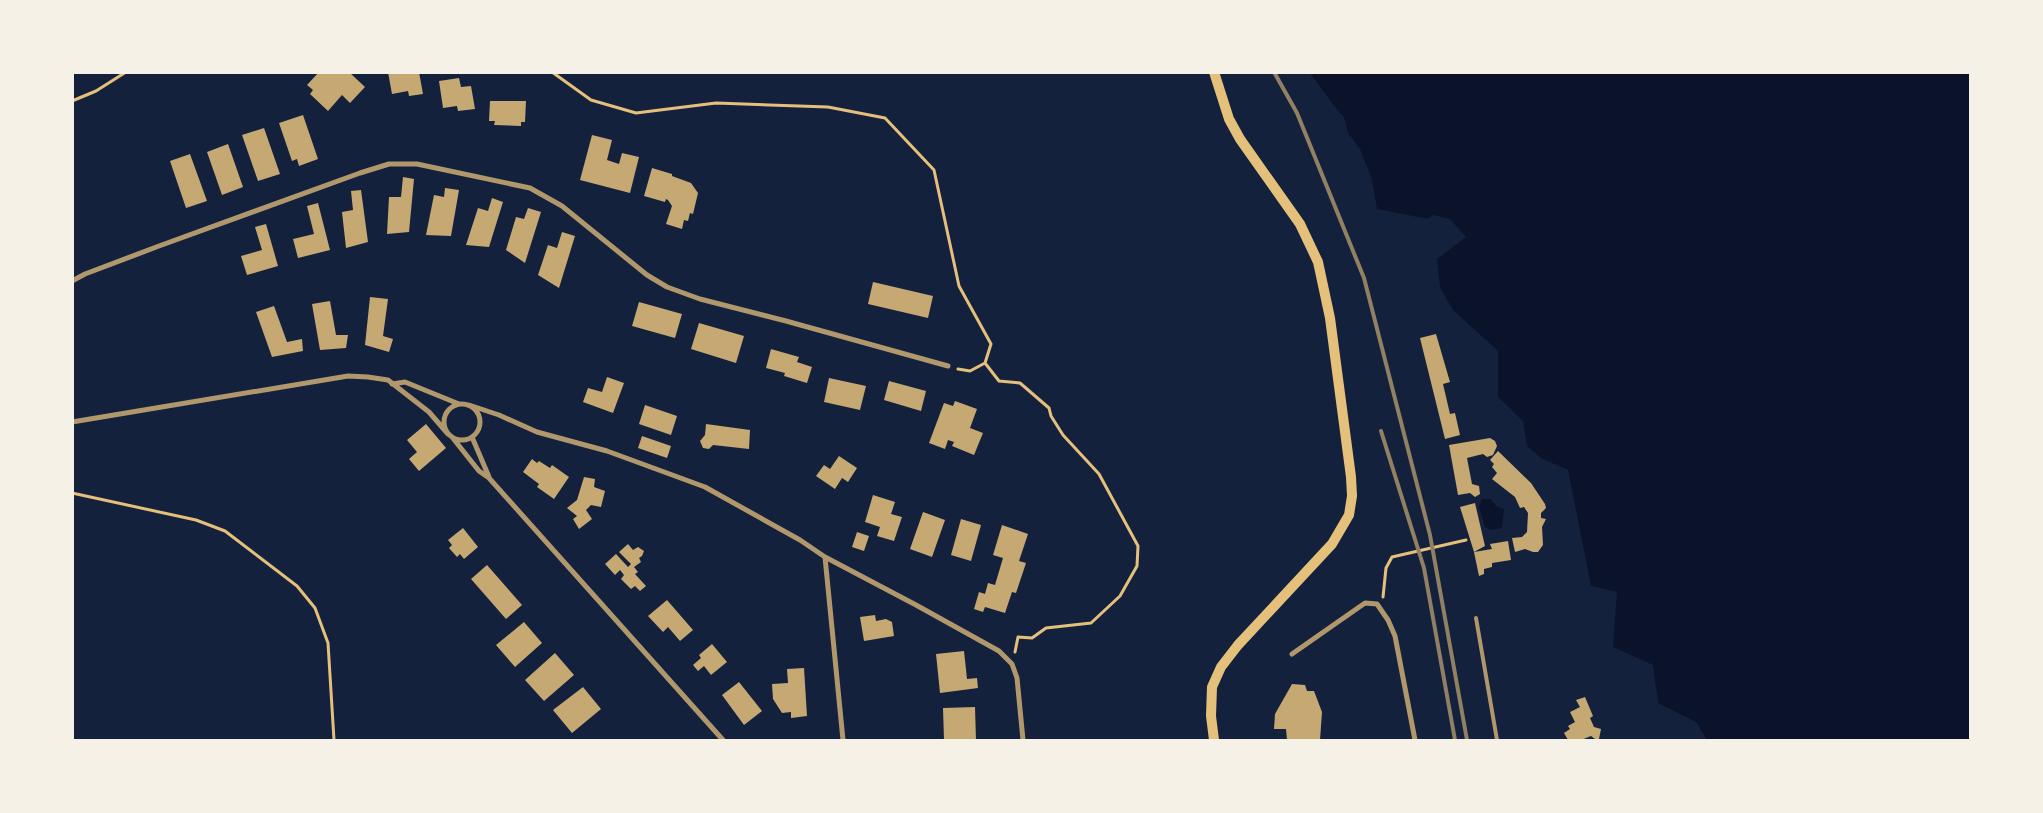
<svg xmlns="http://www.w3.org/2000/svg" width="2043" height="813" font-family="'Varela Round',sans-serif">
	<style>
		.water { fill: #0b132b }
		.building { fill: #c6a872 }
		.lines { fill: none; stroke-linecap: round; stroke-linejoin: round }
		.path { stroke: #e5c07b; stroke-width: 3 }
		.service { stroke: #b1986c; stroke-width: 4 }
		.minor { stroke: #b1986c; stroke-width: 5 }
		.secondary { stroke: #e5c07b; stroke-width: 10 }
		.rail { stroke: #918062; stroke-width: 4 }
	</style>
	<rect width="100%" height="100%" fill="#14213d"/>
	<path class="water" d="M1310,73H1970V740H1707L1696,722L1658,703L1653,665L1613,647L1617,592L1591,586L1568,470L1541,458L1527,446L1523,421L1498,397V351L1453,310L1440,287L1437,259L1466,237L1450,219L1433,215L1428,219L1377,209L1372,180L1360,149L1348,133L1344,117L1338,111Z
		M1482,499H1491L1496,506L1504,509L1502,528L1490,530L1485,527L1479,507Z"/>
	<path class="building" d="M319,72H349L365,87L350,103L342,95L328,111L310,94L313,90L307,85Z
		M388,72H419L423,94L409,96L408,91L392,94Z
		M459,78L461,87L471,86L475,109L458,111L457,106L443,108L439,81Z
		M490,101H526L525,122H521V126L494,125L495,121H489Z
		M303,115L318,159L299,166L297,159L292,161L279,123Z
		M264,128L280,174L258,181L242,135Z
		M592,135L612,140L607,160L619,164L622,153L639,157L630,193L580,180Z
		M228,144L243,187L222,195L207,152Z
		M190,154L207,201L186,208L170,161Z
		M652,168L672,174V176L691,183L698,193L693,214L690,213L688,221L684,220L682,229L666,224L672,206L668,200L666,199L665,202L644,196Z
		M403,177L414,179L409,232L387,234L389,197H401Z
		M445,188L459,190L451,236L426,235L434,195L444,197Z
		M361,190L368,242L346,248L342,212L353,210L351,191Z
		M492,198L503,202L489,247L466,245L478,208L488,211Z
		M318,203L330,250L298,258L293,239L314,234L307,206Z
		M528,208L541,212L525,263L506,250L516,217L524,219Z
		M266,224L278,266L247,275L241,256L262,250L255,227Z
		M562,232L575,236L559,288L538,275L548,245L557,248Z
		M873,282L933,296L928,318L868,304Z
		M370,297L388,299L383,336L393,339L389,352L365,345Z
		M330,301L336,335H348L346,348L320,350L312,304Z
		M639,302L682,314L675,338L632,326Z
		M274,306L287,342L302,339L303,351L272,357L256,312Z
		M699,323L744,336L736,363L691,349Z
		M1436,334L1450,382L1443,384L1450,414L1455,413L1460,435L1445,439L1420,338Z
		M771,349L799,357L797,362L812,367L807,383L784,376L785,373L766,368Z
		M607,377L624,383L613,413L583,402L588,388L602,392Z
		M829,378L866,386L860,410L824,402Z
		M889,381L926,391L921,411L884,400Z
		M955,401L977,409L970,428L983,433L974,455L952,446L954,442L948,440L945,449L929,443L944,403L953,406Z
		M645,405L677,416L671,435L639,424Z
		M426,424L446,448L419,471L409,459L417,452L407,440Z
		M706,424L750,430L749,449L713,445L709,449L703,448L700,441L705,435Z
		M642,436L671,446L667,458L638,448Z
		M1490,438L1495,441L1497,446L1493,455L1487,457L1483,454L1467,458L1472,484L1479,486L1480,494L1475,497L1470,493L1458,495L1449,445Z
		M1498,451L1531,483L1545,504L1546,508L1541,513V518L1546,519L1542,527L1543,545L1538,552H1533L1525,549L1515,552L1512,538L1522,537L1527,532L1528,513L1524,507L1520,508L1515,497L1492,479L1497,473L1492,467L1494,464L1490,460Z
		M839,456L857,468L848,482L842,478L835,489L816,476L824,465L830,469Z
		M532,459L537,463L539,461L550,468L552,465L569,477L554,499L537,487L539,484L523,472Z
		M584,477L595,479L594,487L605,491L601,507L591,505L586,510L592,519L579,529L573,519L577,516L567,508L577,500Z
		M873,495L895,502L891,514L902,517L894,541L877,536L880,527L865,522Z
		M1475,503L1485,546L1474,552L1460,507Z
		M923,512L945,520L932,557L910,549Z
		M961,519L981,525L971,561L951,555Z
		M1002,525L1028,534L1019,561L1026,563L1016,593L1012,592L1005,613L985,607L983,612L974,609L979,592L985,594L988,583L995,585L1003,558L993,555Z
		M463,528L478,547L464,559L460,554L457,557L449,548L452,545L448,540Z
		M857,532L869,536L864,551L852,547Z
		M1508,541L1511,560L1492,563V567L1484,569V574L1479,576L1474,552L1492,549L1490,544Z
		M628,544L633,550L638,547L644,551L642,556L639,558L641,562L634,567L638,572L635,574L646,586L640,591L635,586L631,589L621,579L624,575L620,570L615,575L605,564L616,554L628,567L631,564L619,552Z
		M487,565L522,605L506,619L471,579Z
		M667,600L693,630L680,641L668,627L663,632L648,616Z
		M875,615L876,621L886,619L892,622L894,636L864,641L860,617Z
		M524,622L542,643L515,667L496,645Z
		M712,644L727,662L711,675L704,666L698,671L693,665L701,658L699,655Z
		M964,651L967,679L977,678L978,688L940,693L936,654Z
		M555,653L574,675L544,701L525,680Z
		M804,668L807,716L791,718V712L782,713L773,699L772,684L788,683L787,669Z
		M739,682L762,711L744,725L722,695Z
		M1292,684L1305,685L1307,691H1314L1322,712L1320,740H1287L1286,729H1274L1275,714Z
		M583,687L601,709L572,733L553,710Z
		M1585,697L1593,716L1590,718L1594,727L1601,729L1599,739H1595L1591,736L1581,740H1568L1564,733L1570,729L1568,726L1575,722L1570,712L1580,707L1576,700Z
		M975,707L976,740H944L943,708Z"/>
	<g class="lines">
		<path class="path" d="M552,72L591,100L636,113L716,103L828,107L885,118L934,170L959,286L991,344L985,363L970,371L958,369
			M72,101L96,91L126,72
			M985,363L999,381L1020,383L1049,408L1051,416L1063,435L1099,474L1138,546L1137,566L1120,596L1091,623L1046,628L1032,638L1018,637L1015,652
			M72,493L196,520L225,531L297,586L315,608L328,643L334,740
			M1383,597L1386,568L1392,557L1466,540"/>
		<path class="service" d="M1476,618L1497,740"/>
		<path class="minor" d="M72,281L85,274L159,246L360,173L389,164H417L530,188L562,206L647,275L667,287L700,299L786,321L948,366
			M392,384L405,382L459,404
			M444 422a18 18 0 1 1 36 0a18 18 0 1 1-36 0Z
			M469,405L499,415L537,432L607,451L705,487L800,540L825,557L916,605L999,651L1012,664L1017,678L1023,740
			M72,422L348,376L368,377L388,380L429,412L448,434
			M452,437L479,471L489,478L723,740
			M472,437L489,477
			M825,557L843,740
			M1292,654L1365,603L1377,604L1388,620L1395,636L1415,740"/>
		<path class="secondary" d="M1214,740L1211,716L1212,687L1221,667L1238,645L1332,544L1349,515L1352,496L1351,477L1330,318L1318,262L1300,224L1240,139L1229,119L1214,72"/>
		<path class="rail" d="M1274,72L1297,113L1364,278L1430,535L1467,740
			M1381,431L1424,568L1455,740"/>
	</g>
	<rect width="2043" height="813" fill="none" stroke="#f6f1e7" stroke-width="148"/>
</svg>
